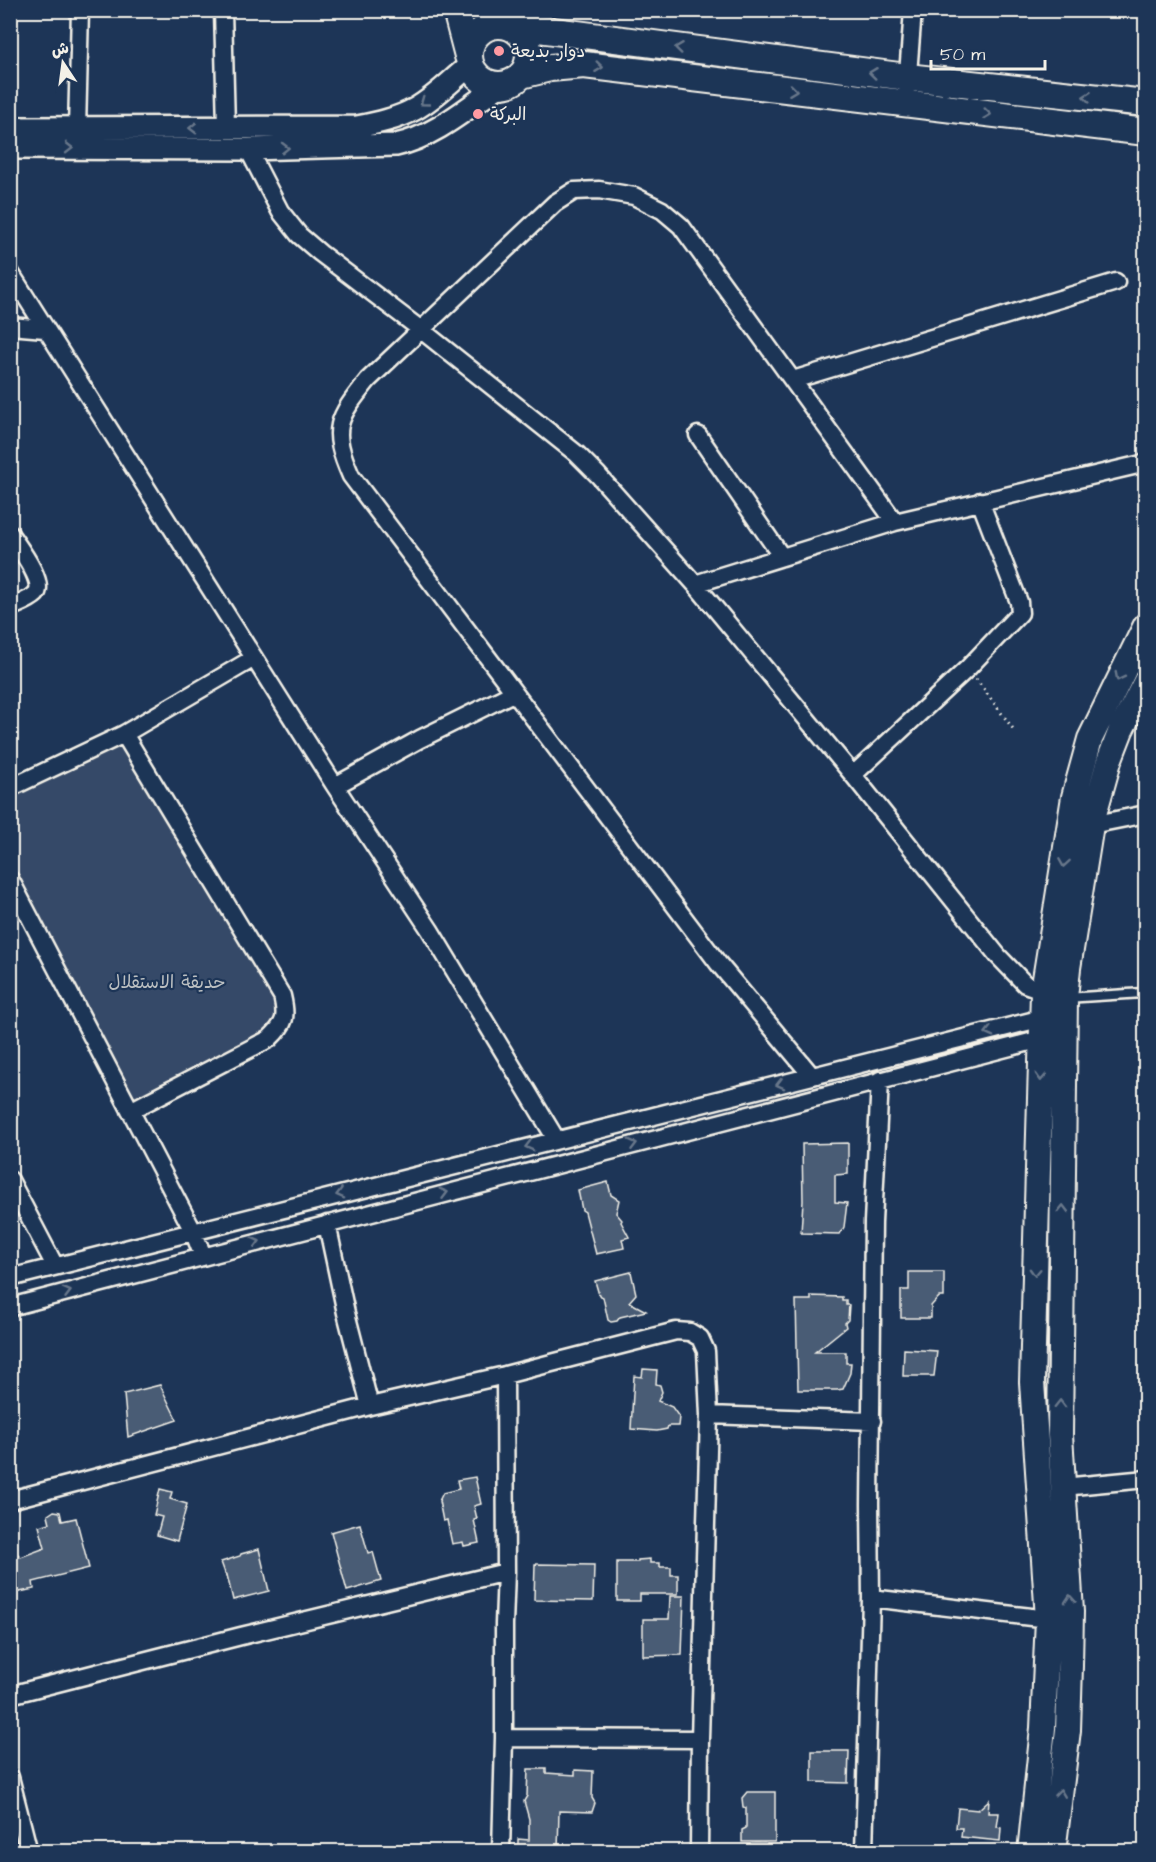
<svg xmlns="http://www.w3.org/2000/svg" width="1156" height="1862" font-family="'Architects Daughter','Playpen Sans Arabic',sans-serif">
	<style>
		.green { fill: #354a67; stroke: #949ea8; stroke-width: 1.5 }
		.building { fill: #485b74; stroke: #f4f1e8; stroke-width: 1.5 }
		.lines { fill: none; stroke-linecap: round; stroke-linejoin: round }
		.service-casing { stroke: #f4f1e8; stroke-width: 13 }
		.minor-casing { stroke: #f4f1e8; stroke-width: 21 }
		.tertiary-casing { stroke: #f4f1e8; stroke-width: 26 }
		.secondary-casing { stroke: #f4f1e8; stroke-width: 28 }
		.primary-casing { stroke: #f4f1e8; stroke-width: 30 }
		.path { stroke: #f4f1e8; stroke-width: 3; stroke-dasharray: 1.5 4.5; stroke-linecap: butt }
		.service { stroke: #1d3557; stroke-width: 8 }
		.minor { stroke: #1d3557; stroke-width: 16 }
		.tertiary { stroke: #1d3557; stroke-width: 21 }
		.secondary { stroke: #1d3557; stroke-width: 24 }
		.primary { stroke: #1d3557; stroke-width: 26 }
		.oneway { stroke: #68778a }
		.poi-dot { fill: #ff9aa2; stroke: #1d3557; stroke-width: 2 }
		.labels { text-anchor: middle; stroke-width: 4.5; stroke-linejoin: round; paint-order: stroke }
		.poi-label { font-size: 18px; fill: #f4f1e8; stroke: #1d3557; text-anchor: start }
		.park-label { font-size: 18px; fill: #bbbfc1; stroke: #1d3557 }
	</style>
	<rect width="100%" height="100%" fill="#1d3557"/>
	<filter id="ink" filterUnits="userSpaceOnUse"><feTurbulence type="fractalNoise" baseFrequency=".0167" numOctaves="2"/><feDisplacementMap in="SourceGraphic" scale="12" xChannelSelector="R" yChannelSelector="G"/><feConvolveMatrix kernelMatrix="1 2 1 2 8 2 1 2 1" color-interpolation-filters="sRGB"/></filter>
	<g filter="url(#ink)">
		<path class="green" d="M124,734L282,996V1028L130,1111L11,877V793Z"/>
		<path class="building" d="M848,1143V1174L835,1175V1202L847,1203L844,1227L840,1234L801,1233L803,1201L802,1144Z
			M608,1182L611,1195L619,1200L616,1213L622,1220L621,1222L629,1237L622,1239L624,1248L596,1254L585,1212L582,1210L578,1190Z
			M631,1272L636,1294L629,1302L646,1311L620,1317L617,1321L611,1322L608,1320L603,1297L599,1295L595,1281Z
			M909,1272H944V1297H939L931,1306V1318H901V1290H909Z
			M811,1296L842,1297V1300H846V1305H849L848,1320L845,1323L846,1327L815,1352H846V1363H851L850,1373L843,1389L837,1390H798L796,1300H811Z
			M904,1349L937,1351L934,1376H903Z
			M643,1369L657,1370L656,1384L660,1385L662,1392L658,1401L672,1407L679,1417L678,1426H668L667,1429L657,1431L631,1429L634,1376L642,1377Z
			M160,1385L177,1420L128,1437L124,1394Z
			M475,1477L481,1504L474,1506L477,1519L474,1520L479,1543L464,1546L463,1542L452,1544L447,1520L443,1521L439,1501L443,1493L459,1489L457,1480Z
			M160,1489L172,1492L170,1499L187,1504L177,1541L157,1535L162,1517L154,1515Z
			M54,1511L60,1512L62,1521L76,1518L89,1568L33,1582L34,1589L10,1594V1547L21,1557L45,1548L39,1526L50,1523L48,1515Z
			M360,1524L368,1553L373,1552L381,1581L347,1591L331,1532Z
			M259,1549L269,1591L233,1600L227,1575L226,1576L221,1562L240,1556L241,1554Z
			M650,1559V1563H660V1567H671V1575H678V1594H640V1601H617V1562H638V1560Z
			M535,1564L594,1565L593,1601L534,1600Z
			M670,1596H684L682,1655L643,1656V1619H669Z
			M812,1751H849L848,1783L812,1782Z
			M528,1769H546V1773L575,1775V1770L593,1771L592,1798L595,1803L592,1812L559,1811L558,1851H518V1839L529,1840V1819L524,1801L527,1796Z
			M747,1792H775V1842H742V1830L746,1828V1808L743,1807L742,1798Z
			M989,1800L988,1813H999L997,1827L1001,1828L1000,1841L961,1837L962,1828H956L958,1808L978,1810Z"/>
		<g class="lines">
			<g class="service-casing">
				<path id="service" d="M1066,998L1143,993"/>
			</g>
			<g class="minor-casing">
				<path id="minor" d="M223,10L226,127
					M907,87L913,10
					M77,129L80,10
					M248,149L280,211L299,235L320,253L420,329L577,454L598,475L695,584L853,775L998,956L1025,984L1053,994
					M10,272L335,786L430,930L556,1139
					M10,326L45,329
					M793,380L1116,282
					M698,435L782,557
					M10,534C17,545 46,582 36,594C30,600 18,604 10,608
					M695,584L895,522L1146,463
					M124,734L282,996C287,1017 286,1023 269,1039L130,1111
					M853,775L968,668L1020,613L1019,602L980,501
					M335,786L420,739L513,693
					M10,788L124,734L254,658
					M1091,825L1146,814
					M10,879L193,1231L203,1256
					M812,1076L718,963L351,476C330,428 337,419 368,380L555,203L574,191L599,190L634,196L662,210L681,226L895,522
					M10,1180L55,1266
					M327,1224L346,1313L370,1406
					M10,1278L1051,1016
					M10,1307L1049,1037
					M709,1415L872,1421
					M1063,1487L1146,1479
					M10,1500L370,1406L505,1375L676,1331L690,1332L700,1338L706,1351L709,1415L700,1739
					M871,1598L1048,1619
					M10,1695L241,1636L506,1572
					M504,1738L700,1739L699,1852
					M10,1777L29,1852
					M501,1852L504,1738V1624L506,1572L505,1375
					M864,1852L871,1598L870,1504L873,1222L880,1080"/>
			</g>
			<g class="tertiary-casing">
				<path id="tertiary" d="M10,128L357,127C377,123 397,119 415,109C435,98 452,80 470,65
					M10,148L248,149L396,145C434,137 467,108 499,86"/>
			</g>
			<g class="secondary-casing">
				<path id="secondary" d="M1030,1852L1043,1728L1048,1619L1032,1382L1043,992L1074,797L1090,739L1146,625
					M1053,1852L1068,1730L1070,1666L1071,1612L1060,1435L1065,998L1068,968L1091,825L1109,761L1121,730L1146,681"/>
			</g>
			<g class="primary-casing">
				<path id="primary" d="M456,10L468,56
					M469 55a30 30 0 1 1 60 0a30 30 0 1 1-60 0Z
					M513,28H531L907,77L1146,103
					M521,75L550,68L584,65L1146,132"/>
			</g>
			<path class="path" d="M976,679L1014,730"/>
			<use href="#service" class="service"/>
			<use href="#minor" class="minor"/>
			<use href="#tertiary" class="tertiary"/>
			<use href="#secondary" class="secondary"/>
			<use href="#primary" class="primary"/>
		</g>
		<defs><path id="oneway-chevron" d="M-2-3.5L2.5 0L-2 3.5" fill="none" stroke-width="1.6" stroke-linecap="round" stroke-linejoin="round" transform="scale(1.5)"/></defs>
		<g class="oneway">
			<use href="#oneway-chevron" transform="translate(679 48) rotate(-173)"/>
			<use href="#oneway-chevron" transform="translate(599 67) rotate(7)"/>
			<use href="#oneway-chevron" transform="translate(873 73) rotate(-173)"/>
			<use href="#oneway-chevron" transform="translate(793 90) rotate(7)"/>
			<use href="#oneway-chevron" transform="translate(1087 97) rotate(-174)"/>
			<use href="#oneway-chevron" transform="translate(424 102) rotate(144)"/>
			<use href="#oneway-chevron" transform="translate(987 114) rotate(7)"/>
			<use href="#oneway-chevron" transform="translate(193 128) rotate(179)"/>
			<use href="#oneway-chevron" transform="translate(69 148)"/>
			<use href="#oneway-chevron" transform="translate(285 148) rotate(-1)"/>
			<use href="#oneway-chevron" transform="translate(1119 677) rotate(117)"/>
			<use href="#oneway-chevron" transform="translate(1064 863) rotate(99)"/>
			<use href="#oneway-chevron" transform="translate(989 1032) rotate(166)"/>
			<use href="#oneway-chevron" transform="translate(1041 1077) rotate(92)"/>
			<use href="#oneway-chevron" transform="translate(780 1084) rotate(166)"/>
			<use href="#oneway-chevron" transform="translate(633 1144) rotate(-15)"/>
			<use href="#oneway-chevron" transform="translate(529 1146) rotate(166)"/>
			<use href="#oneway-chevron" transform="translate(444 1193) rotate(-15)"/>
			<use href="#oneway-chevron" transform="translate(340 1194) rotate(166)"/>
			<use href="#oneway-chevron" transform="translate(1063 1209) rotate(-89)"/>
			<use href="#oneway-chevron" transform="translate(256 1242) rotate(-15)"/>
			<use href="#oneway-chevron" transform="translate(1035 1272) rotate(92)"/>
			<use href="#oneway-chevron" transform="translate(67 1292) rotate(-15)"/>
			<use href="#oneway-chevron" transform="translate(1060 1404) rotate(-89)"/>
			<use href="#oneway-chevron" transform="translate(1070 1599) rotate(-94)"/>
			<use href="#oneway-chevron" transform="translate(1060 1793) rotate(-83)"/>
		</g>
	</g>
	<g class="poi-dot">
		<circle cx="499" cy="51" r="6"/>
		<circle cx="478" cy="114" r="6"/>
	</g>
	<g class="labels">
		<g class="poi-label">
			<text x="511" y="57">دوار بديعة</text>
			<text x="490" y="120">البركة</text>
		</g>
		<g class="park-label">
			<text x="167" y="988">حديقة الاستقلال</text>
		</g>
	</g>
	<rect width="1156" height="1862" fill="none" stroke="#1d3557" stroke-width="36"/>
	<rect x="18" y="18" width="1120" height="1826" fill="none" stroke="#f4f1e8" stroke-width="2" filter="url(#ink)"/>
	<g transform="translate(63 63) rotate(347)" stroke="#1d3557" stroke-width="4.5" paint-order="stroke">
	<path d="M0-4.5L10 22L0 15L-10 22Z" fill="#f4f1e8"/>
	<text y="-9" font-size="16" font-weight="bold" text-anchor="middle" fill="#f4f1e8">ش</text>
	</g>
	<path d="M931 60v9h114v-9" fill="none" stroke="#f4f1e8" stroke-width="3"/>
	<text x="940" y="60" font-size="18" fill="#f4f1e8" stroke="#1d3557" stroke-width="4.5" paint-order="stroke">50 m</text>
</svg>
